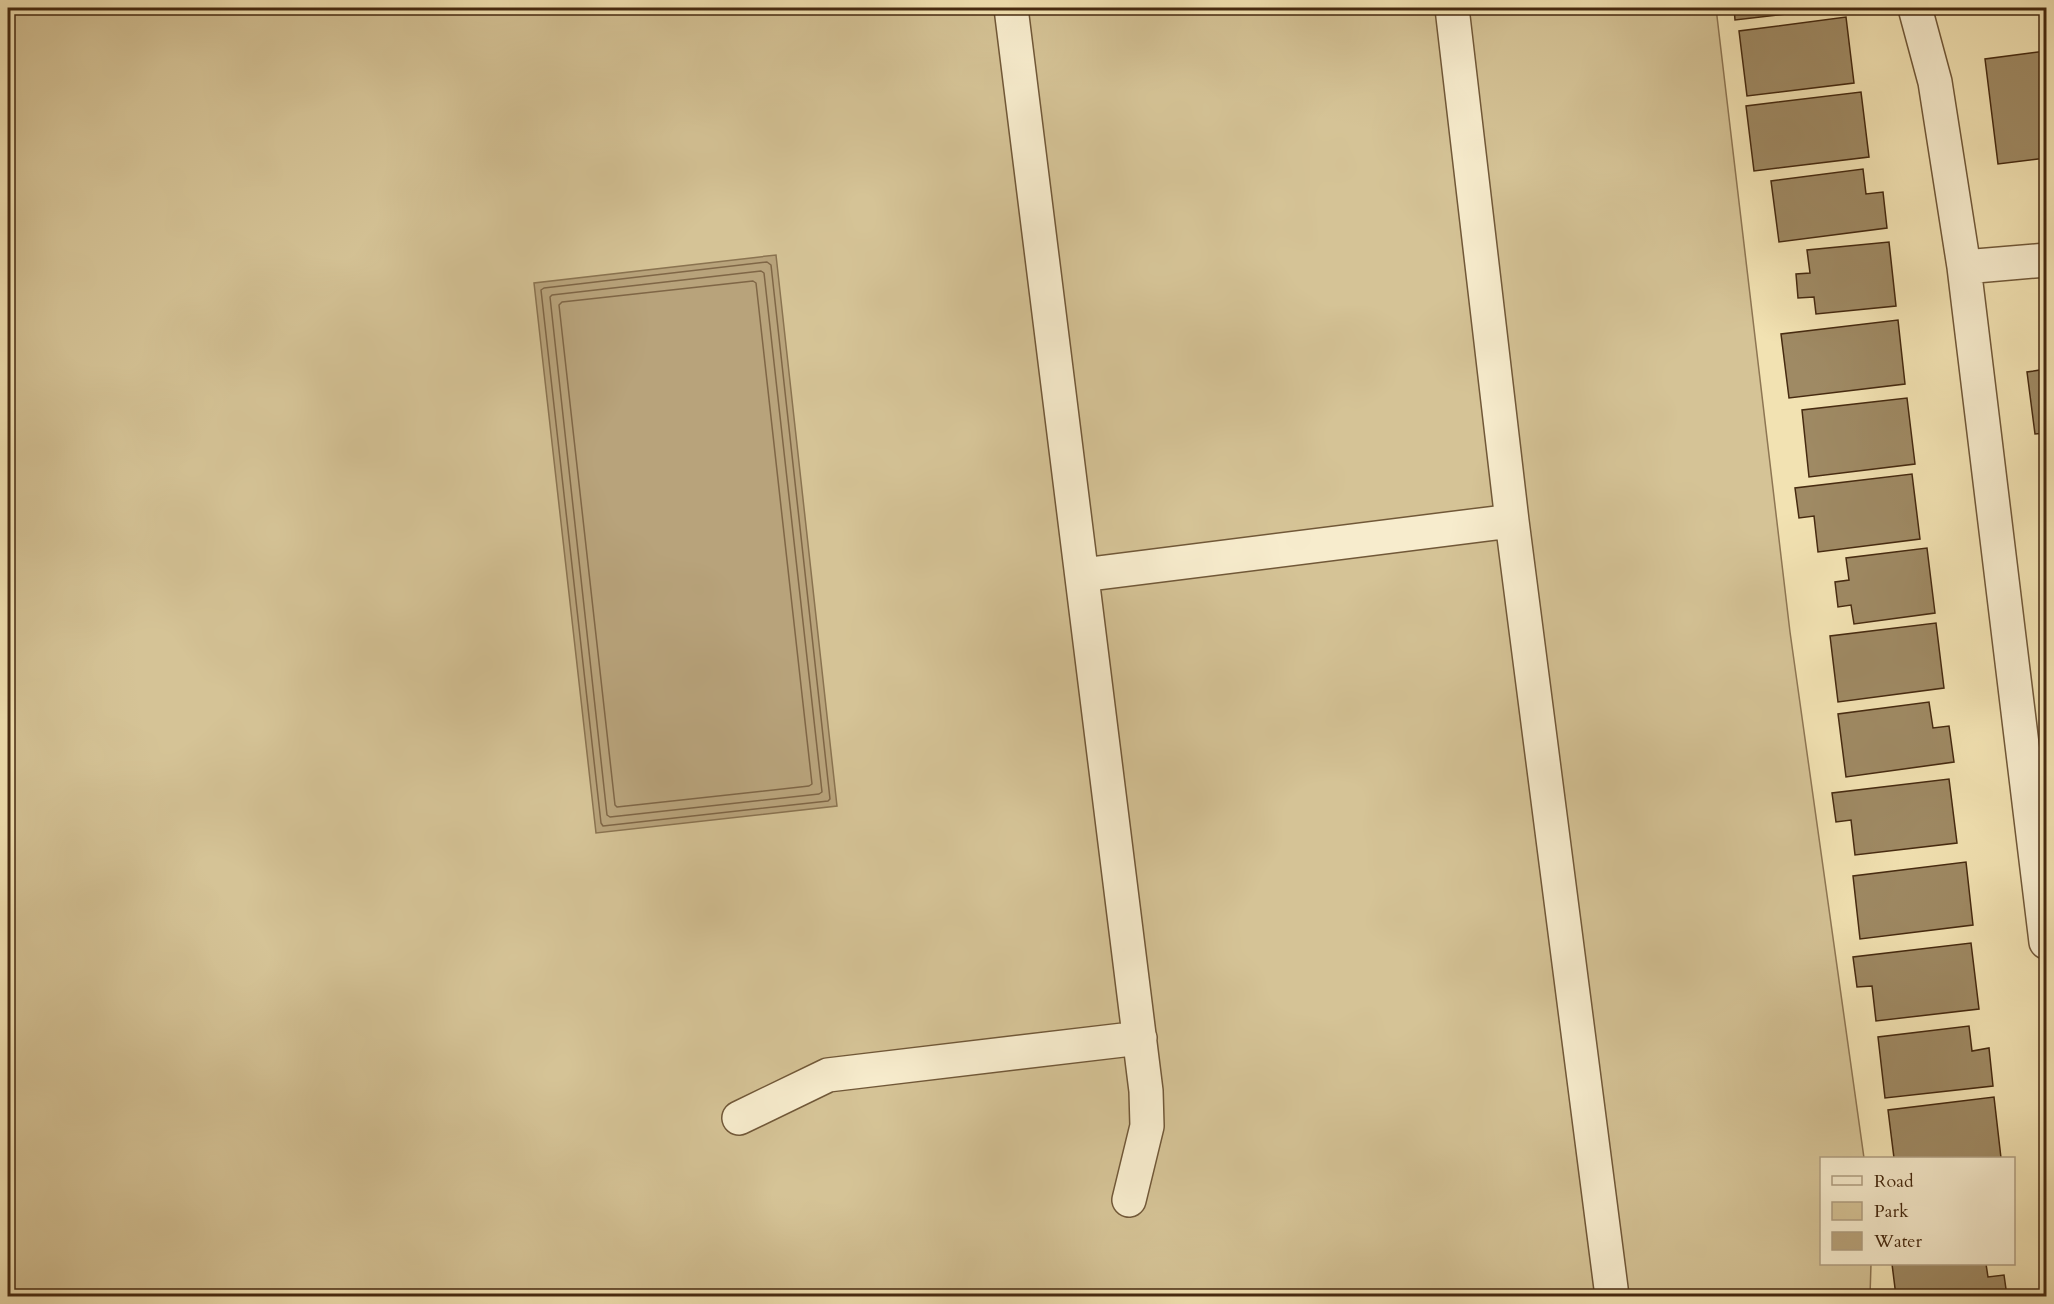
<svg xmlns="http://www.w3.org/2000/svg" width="2054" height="1304" font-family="Cardo,serif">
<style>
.green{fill:#d5c396;stroke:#8e7653;stroke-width:1.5}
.water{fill:#b8a37b;stroke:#8a7350;stroke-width:1.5}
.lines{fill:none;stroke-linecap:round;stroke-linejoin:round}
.shore{stroke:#7f6646;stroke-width:1.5}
.building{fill:#9f8a64;stroke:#462a10;stroke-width:1.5}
.minor-casing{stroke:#715838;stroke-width:36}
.minor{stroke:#f7eccd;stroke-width:33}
</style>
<rect width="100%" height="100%" fill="#f2e2b2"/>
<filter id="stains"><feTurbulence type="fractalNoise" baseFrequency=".00333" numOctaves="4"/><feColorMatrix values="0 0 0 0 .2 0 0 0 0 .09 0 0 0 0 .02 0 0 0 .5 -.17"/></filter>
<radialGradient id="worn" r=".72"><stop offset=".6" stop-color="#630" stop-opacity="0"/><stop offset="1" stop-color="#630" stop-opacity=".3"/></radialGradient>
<path class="green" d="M8 8H1716L1790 632 1864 1158H1822V1264H1871L1870 1296H8Z"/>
<path class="water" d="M776 255 837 806 596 833 534 283Z"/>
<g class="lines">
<path class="shore" d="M767 262 771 265 830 799 828 801 603 826 601 823 541 290 544 288Z
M761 271 764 273 822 792 819 794 610 817 607 815 550 297 552 295Z
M753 281 756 283 812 784 809 786 617 807 615 805 559 305 562 302Z"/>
</g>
<path class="building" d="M1734 8H1838L1735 20Z
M1981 8H2016L1982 12Z
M1846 17 1854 83 1747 96 1739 31Z
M2046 51V158L1998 164 1985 59Z
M1861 92 1869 157 1754 171 1746 106Z
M1863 169 1866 194 1883 192 1887 228 1779 242 1771 181Z
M1889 242 1896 306 1816 314 1814 297 1798 298 1796 274 1810 273 1807 250Z
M1898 320 1905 384 1789 398 1781 334Z
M2046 369V433L2035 434 2027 372Z
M1907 398 1915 464 1809 477 1802 410Z
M1912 474 1920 539 1818 552 1814 516 1799 518 1795 488Z
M1927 548 1935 613 1854 624 1851 605 1838 607 1835 582 1849 580 1846 558Z
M1936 623 1944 688 1838 702 1830 636Z
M1929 702 1933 728 1949 726 1954 762 1846 777 1838 714Z
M1949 779 1957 843 1855 855 1851 820 1836 822 1832 793Z
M1966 862 1973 925 1860 939 1853 876Z
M1971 943 1979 1009 1876 1021 1872 986 1857 987 1853 957Z
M1969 1026 1972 1051 1989 1048 1993 1086 1885 1098 1878 1037Z
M1994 1097 2001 1158H1894L1888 1110Z
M1892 1264H1986L1988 1277 2004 1275 2007 1296H1896Z"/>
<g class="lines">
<g class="minor-casing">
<path id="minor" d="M1011 8 1146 1091 1147 1126 1129 1200
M1452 8 1512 521 1612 1296
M1915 8 1935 82 1964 267 2046 942
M1964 267 2046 260
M1082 575 1512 521
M739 1118 828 1075 1140 1038"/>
</g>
<use href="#minor" class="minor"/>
</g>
<rect width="2054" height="1304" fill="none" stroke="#f2e2b2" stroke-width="30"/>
<rect x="9" y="9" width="2036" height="1286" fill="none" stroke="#462a10" stroke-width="3"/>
<rect x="15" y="15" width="2024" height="1274" fill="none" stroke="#462a10" stroke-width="1.5"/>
<rect x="1820" y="1157" width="195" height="108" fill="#f7eccd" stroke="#b09e81" stroke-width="1.5"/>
<rect x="1832" y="1176" width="30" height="9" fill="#f7eccd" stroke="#b09e81" stroke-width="1.5"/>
<text x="1874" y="1187" font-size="18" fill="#462a10">Road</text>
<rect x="1832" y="1202" width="30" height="18" fill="#d5c396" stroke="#b09e81" stroke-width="1.5"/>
<text x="1874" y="1217" font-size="18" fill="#462a10">Park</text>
<rect x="1832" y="1232" width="30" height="18" fill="#b8a37b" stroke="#b09e81" stroke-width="1.5"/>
<text x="1874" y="1247" font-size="18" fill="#462a10">Water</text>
<rect width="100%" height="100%" filter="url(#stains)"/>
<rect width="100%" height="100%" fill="url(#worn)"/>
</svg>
